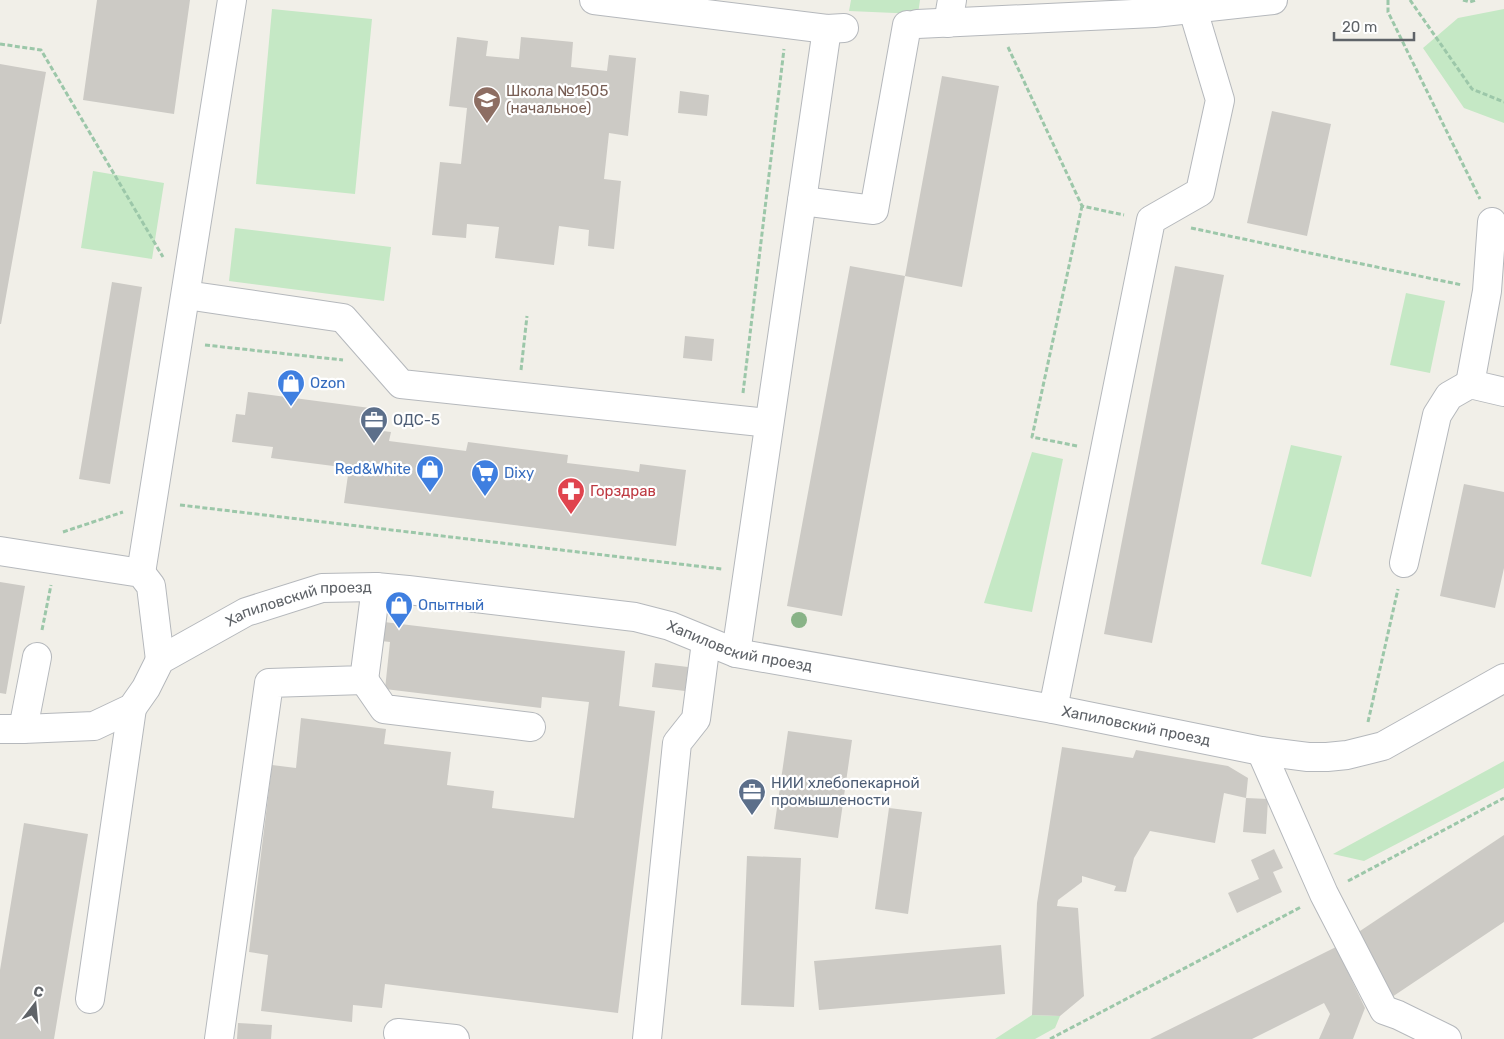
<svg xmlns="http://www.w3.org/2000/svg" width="1504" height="1039" font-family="Rubik,sans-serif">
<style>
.green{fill:#c5e8c5}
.building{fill:#cccac5}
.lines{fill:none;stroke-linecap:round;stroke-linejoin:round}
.minor-casing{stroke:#b5b8bc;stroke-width:30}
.path{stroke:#9cc7a9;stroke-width:3;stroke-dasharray:5 2.5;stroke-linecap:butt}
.minor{stroke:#fff;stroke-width:28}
.tree{fill:#89b387}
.labels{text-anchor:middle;stroke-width:4.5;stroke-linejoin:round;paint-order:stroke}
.education-label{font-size:15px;fill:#785e54;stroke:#fff;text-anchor:start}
.shop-label{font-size:15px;fill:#366cbe;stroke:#fff;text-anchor:start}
.service-label{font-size:15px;fill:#4e5e75;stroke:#fff;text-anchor:start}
.health-label{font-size:15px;fill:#be3a42;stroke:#fff;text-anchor:start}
.street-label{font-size:15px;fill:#5f6368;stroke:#fff}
</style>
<rect width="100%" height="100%" fill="#f1efe8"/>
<path class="green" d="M851 0H920L918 14 849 11Z
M272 9 372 19 355 194 256 184Z
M1504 9V123L1464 108 1423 48 1458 18Z
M93 171 164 183 152 259 81 248Z
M235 228 391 247 384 301 229 281Z
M1406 293 1445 301 1430 373 1390 365Z
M1291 445 1342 456 1311 577 1261 564Z
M1032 452 1063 459 1032 612 984 603Z
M1504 761V788L1364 861 1333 854Z
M1032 1015 1060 1016 1055 1028 1035 1039H995Z"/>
<path class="building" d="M97 0H190L174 114 83 100Z
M457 37 488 41 486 56 519 59 521 37 573 42 571 67 607 71 609 55 636 58 628 136 609 133 604 179 621 181 614 249 588 246 589 230 559 226 554 265 495 258 499 227 467 224 466 238 432 235 440 162 461 164 467 108 449 106Z
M0 64 46 72 1 324H0Z
M942 76 999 86 962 287 905 276Z
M680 91 709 95 707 116 678 113Z
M1272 111 1331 124 1307 236 1247 223Z
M850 266 905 276 842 616 787 606Z
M1175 266 1224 275 1152 643 1104 634Z
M112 282 142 287 110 484 79 479Z
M685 336 714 339 712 361 683 358Z
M248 392 370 408 367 429 391 432 389 441 466 451 468 442 568 455 567 463 626 470 639 472 640 464 686 470 676 546 344 503 349 468 271 458 273 447 232 442 236 414 245 415Z
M1464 484 1504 492V568L1495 608 1440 596Z
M0 582 25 586 6 694 0 693Z
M384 622 625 651 619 706 655 711 618 1013 385 984 382 1008 353 1005 352 1022 261 1011 268 955 249 952 272 765 296 768 301 718 386 729 384 744 451 752 447 785 494 791 492 808 574 818 589 702 542 697 541 708 385 689 390 642 381 641Z
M655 663 688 667 685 691 652 687Z
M788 731 852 740 838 838 774 829Z
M1062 747 1133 758 1136 750 1228 766 1248 778 1246 798 1224 793 1215 843 1150 831 1134 858 1126 892 1114 891 1116 886 1082 876V882L1058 900 1057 906 1078 908 1084 996 1060 1016 1032 1015 1037 903Z
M1246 798 1268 799 1266 834 1243 832Z
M889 808 922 812 908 914 875 909Z
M24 823 88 834 54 1039H0V970Z
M1504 835V922L1392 997 1354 935Z
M1274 849 1283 868 1273 872 1282 892 1237 913 1228 893 1259 879 1251 860Z
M747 856 801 858 794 1007 741 1005Z
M1001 945 1005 994 819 1010 814 961Z
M1336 947 1365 1008 1353 1039H1319L1330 1014 1324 1003 1252 1039H1150Z
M238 1023 272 1025 271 1039H237Z"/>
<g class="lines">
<g class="minor-casing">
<g id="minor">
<path d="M594 0 827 29 844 28"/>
<path d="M948 23 952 0"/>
<path d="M917 24 1154 13 1273 0"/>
<path d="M802 201 874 210 907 25"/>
<path d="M186 295 343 318 401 384 769 423"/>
<path d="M1470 384 1487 291 1492 222"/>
<path d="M0 551 141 573 151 586 160 660"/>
<path d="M1404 563 1437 415 1449 396 1470 384 1504 392"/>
<path d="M141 573 232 0"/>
<path d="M736 653 827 29"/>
<path d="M364 680 384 709 531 727"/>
<path d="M1053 709 1151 220 1200 192 1220 100 1193 10"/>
<path id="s1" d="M0 729H23L94 726 132 708 146 688 160 660 246 612 322 588 376 587 408 590 635 617 670 626 736 653 1053 709 1261 751 1308 757H1327L1347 755 1383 746 1504 678"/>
<path d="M23 729 37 657"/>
<path d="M1261 751 1324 894 1384 1010 1398 1015 1447 1039"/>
<path d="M90 999 132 708"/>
<path d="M398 1033 455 1039"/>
<path d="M219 1039 269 683 364 680 376 587"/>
<path d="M647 1039 677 743 696 719 706 642"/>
</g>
</g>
<path class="path" d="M1388 0V12L1480 199
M1410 0 1472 89 1504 102
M1463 0 1470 2 1476 0
M0 44 41 50 163 257
M1008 47 1082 206 1124 215
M1191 228 1462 285
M205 345 343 360
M521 370 527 316
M743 393 784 49
M1077 446 1032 437 1082 206
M180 505 722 569
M63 532 123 512
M42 630 51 585
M1368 722 1398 589
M1348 881 1504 798
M1050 1039 1301 907"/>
<use href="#minor" class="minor"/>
</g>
<circle class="tree" cx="799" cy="620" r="8"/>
<defs>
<g id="school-pin" transform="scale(1.4375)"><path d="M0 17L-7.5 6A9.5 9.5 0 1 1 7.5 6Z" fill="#8d6e63" stroke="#fff"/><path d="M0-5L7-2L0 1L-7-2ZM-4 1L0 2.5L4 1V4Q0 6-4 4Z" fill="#fff"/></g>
<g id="shop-pin" transform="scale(1.4375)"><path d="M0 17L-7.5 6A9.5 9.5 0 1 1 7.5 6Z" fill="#3f7fe0" stroke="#fff"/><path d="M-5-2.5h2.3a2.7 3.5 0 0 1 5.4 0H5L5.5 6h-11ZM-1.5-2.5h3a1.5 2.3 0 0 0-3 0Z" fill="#fff"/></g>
<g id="office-pin" transform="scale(1.4375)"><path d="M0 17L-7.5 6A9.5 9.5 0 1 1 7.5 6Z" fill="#5c6f8a" stroke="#fff"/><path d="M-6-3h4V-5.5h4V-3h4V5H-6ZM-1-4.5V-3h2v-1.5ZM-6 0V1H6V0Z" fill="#fff"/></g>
<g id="supermarket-pin" transform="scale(1.4375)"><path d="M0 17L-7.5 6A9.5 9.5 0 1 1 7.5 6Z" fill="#3f7fe0" stroke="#fff"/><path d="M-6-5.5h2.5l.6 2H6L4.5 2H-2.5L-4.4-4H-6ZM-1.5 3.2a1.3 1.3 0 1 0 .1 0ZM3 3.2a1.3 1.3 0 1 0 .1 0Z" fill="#fff"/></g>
<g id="pharmacy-pin" transform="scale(1.4375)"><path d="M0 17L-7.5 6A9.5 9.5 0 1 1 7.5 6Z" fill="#e0444e" stroke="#fff"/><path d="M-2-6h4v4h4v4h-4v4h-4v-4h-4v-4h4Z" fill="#fff"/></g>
</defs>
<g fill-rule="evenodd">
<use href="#school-pin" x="487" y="100"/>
<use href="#shop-pin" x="291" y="383"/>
<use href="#office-pin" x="374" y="420"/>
<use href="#shop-pin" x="430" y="469"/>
<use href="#supermarket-pin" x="485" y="473"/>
<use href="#pharmacy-pin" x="571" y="491"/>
<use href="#shop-pin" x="399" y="605"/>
<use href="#office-pin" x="752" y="792"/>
</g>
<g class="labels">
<g class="education-label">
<text x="506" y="96">Школа №1505<tspan x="506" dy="17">(начальное)</tspan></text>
</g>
<g class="shop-label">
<text x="310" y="388">Ozon</text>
<text x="411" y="474" text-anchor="end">Red&amp;White</text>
<text x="504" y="478">Dixy</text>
<text x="418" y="610">Опытный</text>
</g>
<g class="service-label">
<text x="393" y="425">ОДС-5</text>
<text x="771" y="788">НИИ хлебопекарной<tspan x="771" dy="17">промышлености</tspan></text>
</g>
<g class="health-label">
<text x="590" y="496">Горздрав</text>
</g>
<g class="street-label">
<text dy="5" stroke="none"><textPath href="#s1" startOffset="344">Хапиловский проезд</textPath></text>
<text dy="5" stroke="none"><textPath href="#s1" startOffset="794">Хапиловский проезд</textPath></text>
<text dy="5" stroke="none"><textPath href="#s1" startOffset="1199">Хапиловский проезд</textPath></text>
</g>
</g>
<g transform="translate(35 1004) rotate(16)" stroke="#ffffff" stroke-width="4" paint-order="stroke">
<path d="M0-4L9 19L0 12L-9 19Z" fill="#5f6368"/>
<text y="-8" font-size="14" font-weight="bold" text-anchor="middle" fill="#5f6368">С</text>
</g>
<path d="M1334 32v8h80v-8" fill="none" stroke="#5f6368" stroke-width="2.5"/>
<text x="1342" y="32" font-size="15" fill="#5f6368" stroke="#ffffff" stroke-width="4" paint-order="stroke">20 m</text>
</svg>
